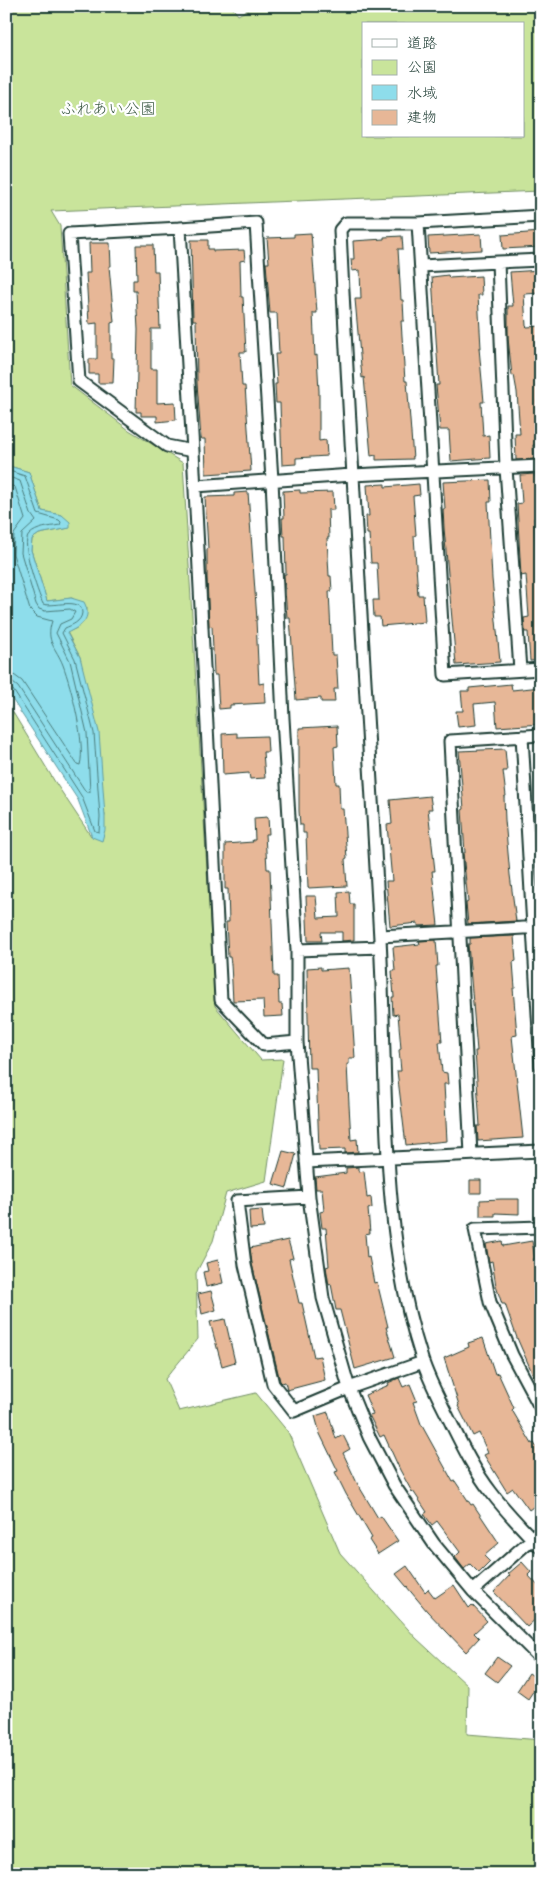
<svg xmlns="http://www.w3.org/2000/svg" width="547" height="1880" font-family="Mynerve,'Klee One',sans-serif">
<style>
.green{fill:#c9e49b;stroke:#749068;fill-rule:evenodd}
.water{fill:#8eddeb;stroke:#629da2}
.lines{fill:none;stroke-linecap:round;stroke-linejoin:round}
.shore{stroke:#4b7d7d;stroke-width:1}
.building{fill:#e7b797;stroke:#1f3d34}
.street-casing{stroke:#1f3d34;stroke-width:15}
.street{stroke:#fff;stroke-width:11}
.labels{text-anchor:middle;stroke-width:4.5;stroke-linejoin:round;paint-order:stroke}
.park-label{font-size:16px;fill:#415e49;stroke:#fff}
</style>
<rect width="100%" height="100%" fill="#fff"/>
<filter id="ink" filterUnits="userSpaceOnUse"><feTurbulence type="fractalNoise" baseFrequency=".02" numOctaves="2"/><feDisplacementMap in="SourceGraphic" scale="10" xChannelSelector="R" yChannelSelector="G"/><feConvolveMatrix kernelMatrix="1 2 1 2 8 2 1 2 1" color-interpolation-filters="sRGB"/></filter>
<g filter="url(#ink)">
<path class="green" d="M6 6H231L238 15 255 6H541V191L51 211 60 226 70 385 129 430 183 463 215 1006 261 1060 283 1059 266 1181 226 1193 213 1241 196 1273 198 1339 165 1379 179 1411 256 1393 288 1432 340 1553 416 1638 468 1686 467 1734 541 1740V1874H6V701L55 782 91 836 105 816 80 657 67 632C80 628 86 623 87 608L72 598 47 601 31 550 32 539 39 534 69 528 62 515 42 511 29 472 6 465ZM363 24H523V136H363Z"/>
<path class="water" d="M6 465 29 472 42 511 62 515 70 522V528L39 534 32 539 31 550 47 601 71 598 84 602C93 619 81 626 67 633L80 657 99 732 105 816V830L102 841 92 837 78 800 6 690Z"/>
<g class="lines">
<path class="shore" d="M6 470 25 476 38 514 59 520 61 522 60 525C49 527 37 527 29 535 20 543 38 593 43 604 52 608 82 596 82 613 81 622 72 625 65 628L62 633 75 659 94 733 100 817 99 832 95 831 82 797 13 690 6 688
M6 476 20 481 31 514 36 521 22 534 21 553 36 604 39 609 45 611 70 609 75 612 71 619 60 624 56 633 70 661 87 733 90 792H86L18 687 13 683 6 682
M6 484 15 487 25 519 14 534 13 554 30 610 37 617 52 621C45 642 56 647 63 665 71 686 86 744 80 765L77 764 22 681 14 675 6 674"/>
</g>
<path class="building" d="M541 232V247L503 249 502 235Z
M311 233 317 313H313L315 356 317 355 319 391V441L326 440 327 456 296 458V464L282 465 280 403H276L275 384H277L275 354H279L277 313H270L266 263H269L267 238 294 237V234Z
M481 234 482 250 429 253 428 237Z
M402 236 403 249H398L401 300H403L404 321H401L405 381H407L413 459 376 460V455L371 456 364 377 362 378 355 299H361L360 270 352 271 351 259H354L353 241 384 239V237Z
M191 240H208V249H213V251L244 250 245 260 240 261 241 297H243L246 352H240L242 386H245L251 471 206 474 205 439H201L197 383 196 320H193Z
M89 243H110L111 266H109L114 322 111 323V358H114L113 383H98V374H89V359H97V323L89 324 86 273H90Z
M136 245H153L154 271H158L160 329H151V369H157V403L175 402 176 420 157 422V416H141V412H136L138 330 136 291H133V280H137Z
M541 270V293L524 294 526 326 527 327 541 326V394H539V400H537L539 428 535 429 537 445H533L534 459 516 460 515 434H520L517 392 514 375 512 376 508 338V306H513L510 272Z
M448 275 449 278 481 276 482 295H478L481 348H479L484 402H481L483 436 489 435 490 458 451 461 449 430H440L436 385H439L432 277Z
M535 474V477H537L538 497H536L537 518H534L538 587 541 586V660L530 661 528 632H525L524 618 529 617 526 575 521 576 517 504 522 503 520 475Z
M490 480 491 502H488L492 579 500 662 456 665 444 528 443 509H445L443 482Z
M385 484V487L419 484 420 495 413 496 416 535 414 536 418 595H423L425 622 381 626 380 617H374L373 600H379L377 563H371L369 534H367L366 516H369L367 485Z
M300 490V493L333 492 334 510H328L329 538H327L329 576H331L332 591H329L332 655H336L338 689H334L335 702H321V698L296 700 290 618H287L285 589 284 574H286L285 536H283L282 518H284L283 491Z
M248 492 257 620H256L259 684 264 683 265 703 230 705V708L219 709 217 675H214L212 626 209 627 207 577V549H208L205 497 234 496V493Z
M511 684 512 690 541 687V724L497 727 495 702 474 704 476 725 458 727 456 711H463L461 691H469V688Z
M337 726 338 746 334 747 336 784H339L340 809H343L347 858 345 859 347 886 308 888 306 833H303V825H300L299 811V728Z
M237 733V737L267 736 268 752H263L265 778 250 779 249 773 223 775 222 734Z
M505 749 507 771H503L506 796 504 797 505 820 510 875 516 921 468 924 466 903 468 902 463 853H465L462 810 464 809 459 751Z
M430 796 432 809H428L435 871H432L438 925 418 926V923L390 926 386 881H392L387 825 392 824 390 800Z
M268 817 269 834H265L267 869H270L274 976H278L279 1004H282L283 1016 264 1017 263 1000 233 1001 231 964 230 957H228L226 922H229L228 889H225V844L253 842 252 840H255L254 818Z
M349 891 350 904H354V940L342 941V932H321L322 941H308L306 896H316L318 918 339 917 338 892Z
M514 936 516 961 513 962 515 988H513L517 1035 512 1036 523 1138 478 1141 477 1126H480L475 1051H477L468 944H470V938Z
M436 940 438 966H436L442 1042H439L442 1072 447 1073 448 1084H444L447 1141 406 1145 397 1071H401L399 1050 401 1049 398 1014 393 1015 392 997H394L392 971H395L393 947 420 944 419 941Z
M321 967V970L349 968 355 1058H349V1064H347L349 1105 351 1140 357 1139 358 1152 345 1153V1149L319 1150 316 1068H309L307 968Z
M283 1151 296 1154 287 1188 273 1184Z
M359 1167V1172L364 1171 367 1198 371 1197 372 1208 368 1209 370 1233 365 1234 367 1258 369 1257 374 1283 377 1282 388 1327H386L395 1357 355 1369 340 1310H336L331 1284 329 1285 326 1267 329 1266 326 1228H322L320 1212 324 1211 322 1189H316L315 1177 346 1173V1168Z
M470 1180H481V1193H470Z
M501 1199H519V1214L495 1213V1216H480V1200Z
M262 1210 264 1228 250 1229 249 1211Z
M288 1240 293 1258 289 1259 299 1303H302L314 1357 320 1356 325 1380 287 1390 285 1382 282 1383 280 1381 252 1264 250 1248Z
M502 1241 503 1246 532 1241 535 1259H533L541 1290V1393L517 1338 505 1304H502L496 1286 492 1261 489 1262 486 1244Z
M218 1260 223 1283 206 1287 203 1272 208 1271 206 1263Z
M211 1291 216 1310 202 1314 198 1294Z
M225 1319 235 1362 222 1366 210 1322Z
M483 1338 495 1374 498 1373 514 1408 512 1410 532 1444 534 1443 541 1455V1501L529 1510 513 1488 507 1492 484 1455 488 1453 479 1433 473 1436 458 1406 459 1405 444 1358 469 1347 468 1343Z
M399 1378 403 1387 410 1384 417 1401 413 1402 421 1424 453 1482 455 1481 471 1505 473 1504 499 1543 484 1556 490 1562 479 1573 470 1564 464 1569 455 1557 460 1552 437 1521 432 1525 424 1514 427 1512 413 1491 412 1492 400 1470 384 1435 380 1437 369 1415 373 1414 365 1395 389 1385 388 1383Z
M328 1412 336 1439 343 1435 350 1449 343 1453 357 1483 378 1518 381 1516 398 1541 378 1554 369 1540 372 1538 346 1494 335 1472 338 1471 320 1434 315 1416Z
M522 1562 531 1572 528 1575 541 1589V1614L527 1627 494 1592 510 1575 508 1574Z
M407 1566 425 1592 428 1589 435 1598 454 1585 469 1608 472 1605 487 1621 474 1633 479 1638 466 1652 427 1611 396 1574Z
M497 1657 510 1666 497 1682 485 1673Z
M529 1673 540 1681 528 1699 517 1691Z"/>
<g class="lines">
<g class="street-casing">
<path id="street" d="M541 216 418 223H346L340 230C351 467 367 703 380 939 388 1080 378 1223 422 1359 428 1378 438 1397 447 1415 460 1441 473 1469 491 1492 506 1512 524 1530 541 1548
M418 223 445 675 541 669
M180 228 256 223 272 480 283 718 297 950V1042
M421 266 498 262
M193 451 180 228 69 234 79 381 167 446 193 451 221 1000 264 1045 297 1042 309 1197
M196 486 352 475 541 466
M520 670 506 468 498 262 541 260
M522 736 541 1066
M380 936 541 927
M297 950 380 947
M471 1154 450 741 541 735
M306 1162 541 1151
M541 1227 475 1229 490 1302 512 1355 541 1409
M423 1362 349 1388 294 1411 273 1384 245 1265 237 1201 309 1197 323 1298 349 1388 369 1437 394 1485 434 1544 473 1591 541 1659
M473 1591 541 1531"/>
</g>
<use href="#street" class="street"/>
</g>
</g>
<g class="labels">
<g class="park-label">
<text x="108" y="114">ふれあい公園</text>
</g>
</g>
<rect width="547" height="1880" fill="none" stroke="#fff" stroke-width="25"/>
<rect x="12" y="12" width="522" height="1855" fill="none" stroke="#1f3d34" stroke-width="2" filter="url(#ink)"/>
<rect x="362" y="22" width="162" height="115" fill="#ffffff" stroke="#a5b1ae"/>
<rect x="372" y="39" width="25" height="8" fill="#ffffff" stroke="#a5b1ae"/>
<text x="407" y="48" font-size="15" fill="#1f3d34">道路</text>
<rect x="372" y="60" width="25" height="15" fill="#c9e49b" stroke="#a5b1ae"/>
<text x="407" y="72" font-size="15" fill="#1f3d34">公園</text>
<rect x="372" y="85" width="25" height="15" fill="#8eddeb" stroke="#a5b1ae"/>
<text x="407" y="98" font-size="15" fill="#1f3d34">水域</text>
<rect x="372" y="110" width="25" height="15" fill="#e7b797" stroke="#a5b1ae"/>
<text x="407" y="122" font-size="15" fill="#1f3d34">建物</text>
</svg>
